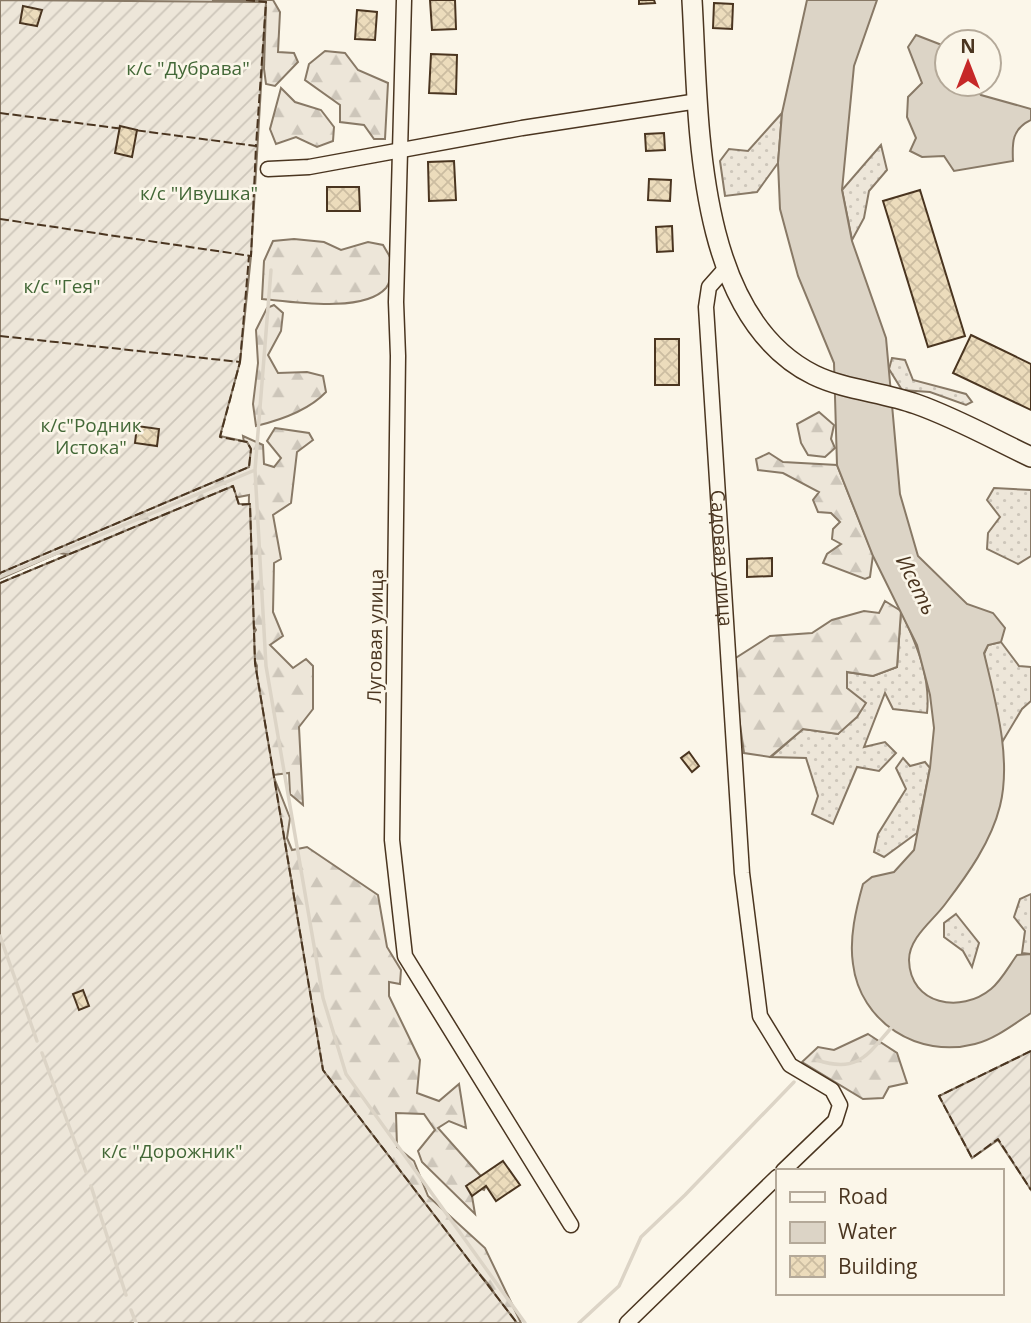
<svg xmlns="http://www.w3.org/2000/svg" width="1031" height="1323" font-family="'Open Sans',sans-serif">
<style>
.grass{fill:url(#grass-dots);stroke:#887966;stroke-width:2}
.forest{fill:url(#forest-firs);stroke:#887966;stroke-width:2}
.garden{fill:url(#garden-furrows);stroke:#887966;stroke-width:2}
.water{fill:#dcd4c6;stroke:#887966;stroke-width:2}
.lines{fill:none;stroke-linecap:round;stroke-linejoin:round}
.stream{stroke:#dcd4c6;stroke-width:3.5}
.building{fill:url(#building-cross-hatch);stroke:#4a3520;stroke-width:2}
.minor-casing{stroke:#4a3520;stroke-width:17}
.major-casing{stroke:#4a3520;stroke-width:22}
.minor{stroke:#fbf6e9;stroke-width:14}
.major{stroke:#fbf6e9;stroke-width:19}
.fence{stroke:#4a3520;stroke-width:2;stroke-dasharray:9 3.5;stroke-linecap:butt}
.labels{text-anchor:middle;stroke-width:5;stroke-linejoin:round;paint-order:stroke}
.park-label{font-size:19px;fill:#436837;stroke:#fbf6e9}
.street-label{font-size:19px;fill:#4a3520;stroke:#fbf6e9}
.water-label{font-size:21px;font-style:italic;fill:#4a3520;stroke:#fbf6e9}
</style>
<defs>
<pattern id="grass-dots" width="8" height="8" patternUnits="userSpaceOnUse" patternTransform="scale(1.75)"><rect width="8" height="8" fill="#ede6d9"/><path d="M2 2h.1M6 6h.1" fill="none" stroke="#cdc6ba" stroke-width="1.8" stroke-linecap="round"/></pattern>
<pattern id="forest-firs" width="22" height="20" patternUnits="userSpaceOnUse" patternTransform="scale(1.75)"><rect width="22" height="20" fill="#ede6d9"/><path d="M5 1l3.5 6h-7zM16 11l3.5 6h-7z" fill="#cdc6ba"/></pattern>
<pattern id="garden-furrows" width="10" height="10" patternUnits="userSpaceOnUse" patternTransform="scale(1.75)"><rect width="10" height="10" fill="#ede6d9"/><path d="M-1 1l2-2M0 10L10 0M9 11l2-2" fill="none" stroke="#cdc6ba"/></pattern>
<pattern id="building-cross-hatch" width="8" height="8" patternUnits="userSpaceOnUse" patternTransform="scale(1.75)"><rect width="8" height="8" fill="#ecdcbc"/><path d="M0 0l8 8M0 8l8-8" fill="none" stroke="#ccbda1"/></pattern>
</defs>
<rect width="100%" height="100%" fill="#fbf6e9"/>
<path class="grass" d="M782 113 778 163 757 192 725 196 720 161 729 149 748 151Z
M881 145 887 170 869 191 864 218 852 240 842 190Z
M892 358 905 360 913 380 966 394 972 402 966 405 930 392 902 390 889 369Z
M994 488 1031 490V556L1018 564 987 549 988 533 1000 517 987 500Z
M901 611C916 643 931 677 927 713L893 709 885 693 864 747 885 742 896 753 879 771 857 767 833 824 812 814 818 796 806 758 771 757 803 729 838 734 847 688 846 672 873 676 897 667Z
M1001 642 1019 666 1031 667V701L1022 709 1001 744 984 654 988 645Z
M903 758 910 766 925 762 930 768 917 833 884 857 874 852 878 834 906 789 896 768Z
M1031 894V954L1022 953 1025 931 1014 917 1020 899Z
M956 914 979 943 972 967 963 951 944 937V923Z"/>
<path class="forest" d="M212 0H273L280 12 278 52 294 53 298 62 275 86 266 84 264 69 266 6Z
M325 51 345 53 358 70 388 83 385 139H374L364 125 340 122V105L305 80 309 64Z
M281 88 295 102 321 110 334 127 333 141 317 147 296 137 276 144 270 129Z
M294 239 324 242 341 250 368 242 383 245 393 262C392 270 391 282 386 288 364 313 294 302 262 299L264 261 273 241Z
M274 305 283 313 281 331 268 355 278 373 307 372 323 376 326 392C309 410 281 420 256 426L253 404 258 363 256 330 267 308Z
M819 412 834 425 831 439 835 448 825 457 808 455 801 443 797 424Z
M275 428 309 433 313 440 297 452 291 503 273 515 281 559 274 563 273 612 283 636 270 645 293 668 306 659 313 666V709L299 727 303 805 290 794 289 773 273 775 290 818 287 838 292 850 307 847 378 895 387 947 401 970 400 984 389 982V996L420 1060 417 1093 439 1101 459 1084 466 1128 449 1121 438 1128 487 1183 484 1190 470 1184 475 1214 422 1162 418 1151 435 1130 424 1114 396 1113 397 1147 414 1161 428 1196 485 1248 521 1323H512L490 1286 389 1169 391 1159 315 1063 286 906 292 881 261 784 266 727 254 708 257 666 248 642 256 630 247 612 249 495 193 506 88 557 58 553 0 579V561L247 464 243 436 263 445 264 464 274 467 281 458 267 441Z
M769 453 783 462 837 465 873 555 870 577 865 579 823 563 827 554 841 544 832 539 833 529 840 522 831 513 818 512 813 500 819 492 783 473 758 470 756 459Z
M885 601 901 611 897 667 873 676 847 672V688L866 703 857 717 838 734 803 729 770 757 744 753 731 661 770 636 812 633 832 620 864 611 879 613Z
M868 1034 897 1053 907 1083 889 1087 883 1098 863 1099 802 1062 818 1047 834 1050Z"/>
<path class="garden" d="M0 0 266 2 251 256 240 362 220 436 247 442 251 449 249 467 0 573Z
M233 486 239 504H250L255 663 323 1070 517 1323H0V583Z
M1031 1051V1190L998 1140 972 1158 939 1096Z"/>
<path class="water" d="M807 0H877L854 66 842 190 852 241 886 338 900 494 918 556 967 604 993 613 1005 628 1001 642 988 645 984 653C995 700 1012 758 1000 806 991 842 968 874 946 903 934 920 909 937 909 960 910 1005 961 1014 991 989 1001 981 1009 966 1017 955L1031 954V1013C1014 1024 995 1039 975 1044 918 1059 860 1022 853 964 849 938 856 909 863 884L872 877 894 872 914 850 930 768 934 728 930 695 917 645 873 556 837 465 834 363 798 276 780 209 778 163 782 113Z
M916 35 947 47V84H972L981 95 1031 109V120C1012 129 1012 142 1013 161L954 171 944 156 922 157 910 151 916 138 907 117 908 97 922 83 908 47Z"/>
<g class="lines">
<path class="stream" d="M271 270 255 470 266 666 323 998 346 1074 525 1323
M0 577 255 470
M0 936 37 1041
M42 1053 86 1172
M817 1060C858 1074 868 1054 892 1027
M91 1186 126 1295
M131 1310 136 1323
M579 1323 619 1286 641 1237 685 1195 794 1082"/>
</g>
<path class="building" d="M430 0H455L456 29 432 30Z
M639 0H654L655 3 639 4Z
M714 3 733 4 732 29 713 28Z
M23 6 42 10 37 26 20 23Z
M357 10 377 12 375 40 355 39Z
M431 54 457 55 456 94 429 93Z
M120 126 137 130 132 157 115 153Z
M664 133 665 150 646 151 645 134Z
M454 161 456 200 429 201 428 162Z
M649 179 671 180 670 201 648 200Z
M327 187H359L360 211H327Z
M920 190 965 336 928 347 883 201Z
M672 226 673 251 657 252 656 227Z
M971 335 1031 364V410L953 373Z
M655 339H679V385H655Z
M137 426 159 429 157 446 135 443Z
M772 558V576L747 577V559Z
M689 752 699 766 692 772 681 758Z
M83 990 89 1006 79 1010 73 994Z
M503 1161 520 1185 496 1201 486 1186 472 1196 466 1186Z"/>
<g class="lines">
<g class="minor-casing">
<g id="minor">
<path d="M404 0 396 302 398 356 392 840 405 956 571 1225"/>
<path d="M268 169 309 167 522 128 698 101"/>
<path id="s1" d="M725 269 709 287 706 307 742 873 760 1016 790 1065 832 1090 840 1105 835 1121 783 1171"/>
<path d="M627 1323 777 1177"/>
</g>
</g>
<g class="major-casing">
<path id="major" d="M692 0C699 116 693 315 814 375 845 390 883 392 916 404 956 418 993 439 1031 457"/>
</g>
<use href="#minor" class="minor"/>
<use href="#major" class="major"/>
<path class="fence" d="M246 0 266 2 256 146
M0 113 124 129
M0 219 251 256 256 146 134 130
M0 336 240 362 220 437 247 442 251 449 249 467 0 573
M240 362 249 256
M0 583 233 486 239 505 250 504 255 663 323 1070 517 1323
M1031 1051 939 1096 972 1158 998 1139 1031 1190"/>
</g>
<g class="labels">
<g class="park-label">
<text x="188" y="75">к/с "Дубрава"</text>
<text x="199" y="200">к/с "Ивушка"</text>
<text x="62" y="293">к/с "Гея"</text>
<text x="91" y="432">к/с"Родник<tspan x="91" dy="22">Истока"</tspan></text>
<text x="172" y="1158">к/с "Дорожник"</text>
</g>
<g class="street-label">
<text dy="7" stroke="none"><textPath href="#s1" startOffset="296">Садовая улица</textPath></text>
<text transform="translate(375 636) rotate(-89)" y="7">Луговая улица</text>
</g>
<g class="water-label">
<text transform="translate(916 585) rotate(63)" y="7">Исеть</text>
</g>
</g>
<rect x="776" y="1169" width="228" height="126" fill="#fbf6e9" stroke="#b4a999" stroke-width="2"/>
<rect x="790" y="1192" width="35" height="10" fill="#fbf6e9" stroke="#b4a999" stroke-width="2"/>
<text x="838" y="1204" font-size="21" fill="#4a3520">Road</text>
<rect x="790" y="1222" width="35" height="21" fill="#dcd4c6" stroke="#b4a999" stroke-width="2"/>
<text x="838" y="1239" font-size="21" fill="#4a3520">Water</text>
<rect x="790" y="1256" width="35" height="21" fill="url(#building-cross-hatch)" stroke="#b4a999" stroke-width="2"/>
<text x="838" y="1274" font-size="21" fill="#4a3520">Building</text>
<g transform="translate(968 63)"><circle r="33" fill="#fbf6e9" stroke="#b4a999" stroke-width="2"/>
<path d="M0-5L12 26L0 18L-12 26Z" fill="#c62828"/>
<text y="-10" font-size="19" font-weight="bold" text-anchor="middle" fill="#4a3520">N</text>
</g>
</svg>
